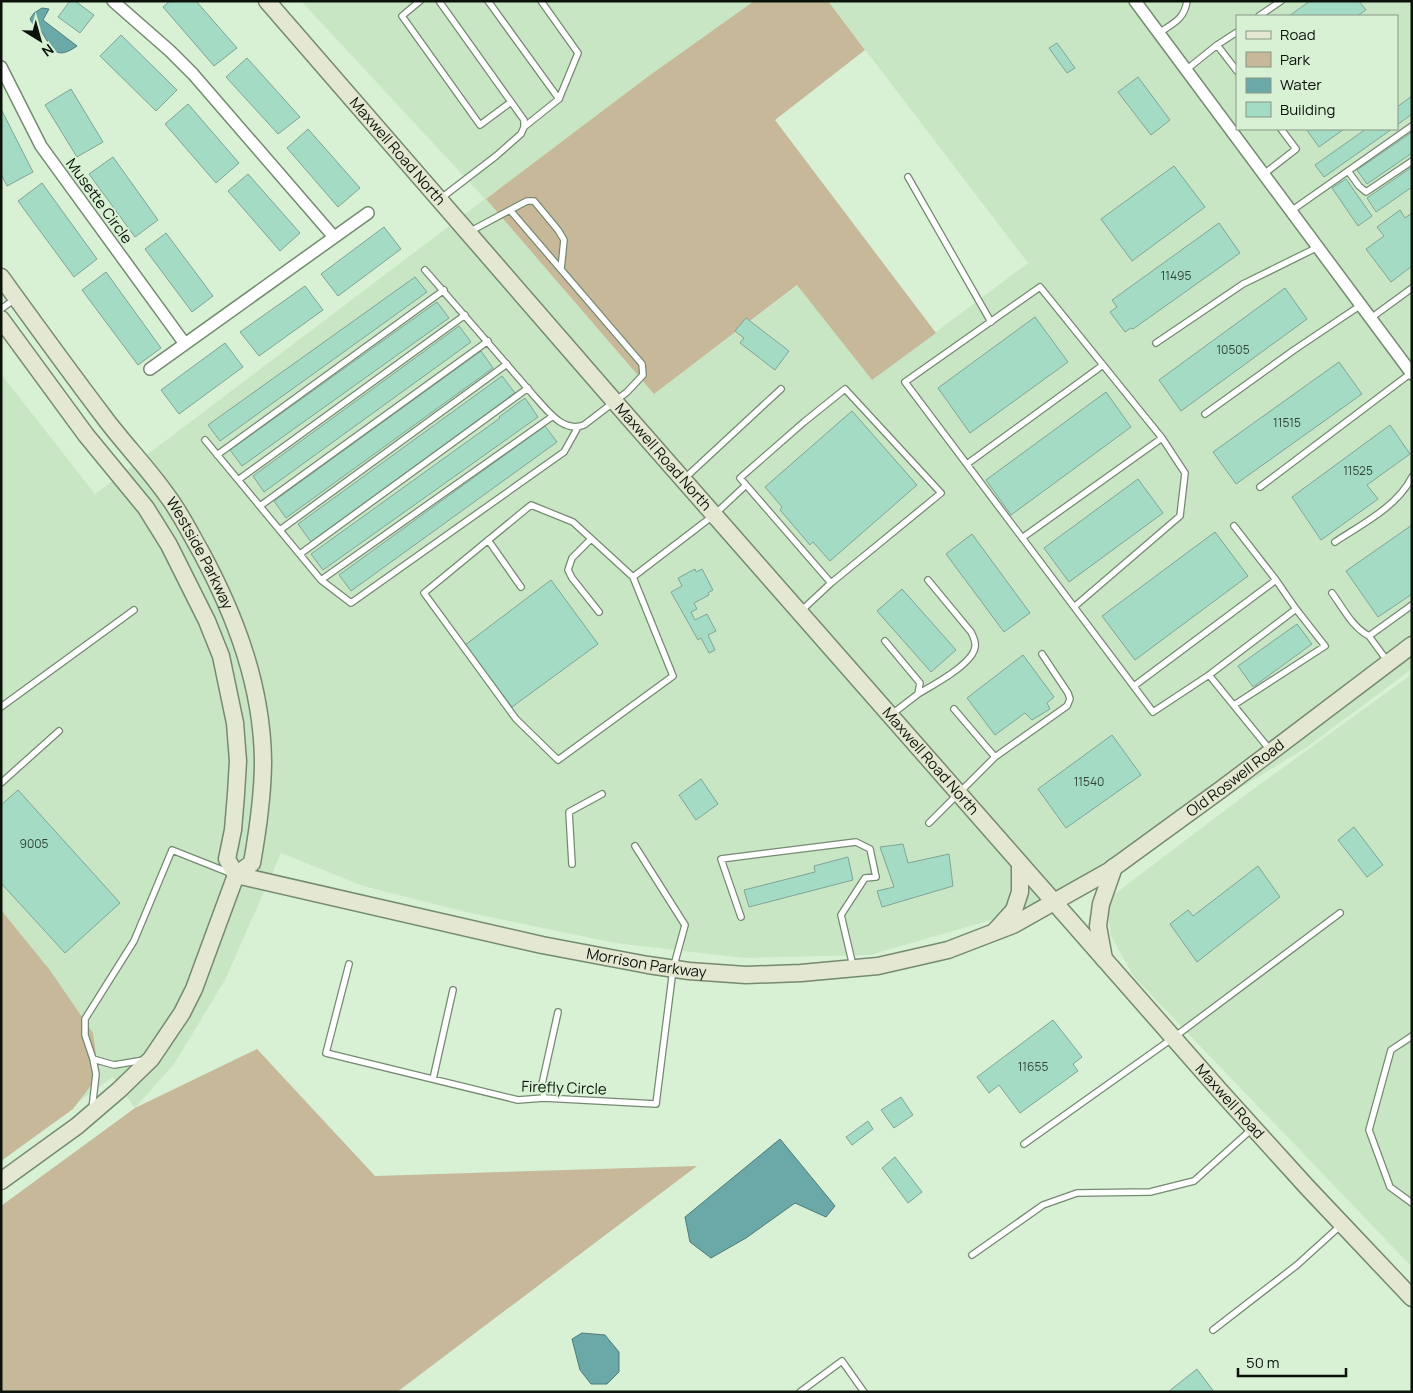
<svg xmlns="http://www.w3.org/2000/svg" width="1413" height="1393" font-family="Manrope,sans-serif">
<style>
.built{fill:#c9e6c4;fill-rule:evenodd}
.green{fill:#c6b898}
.water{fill:#6ba9a9;stroke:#4e7c79}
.building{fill:#a4dbc5;stroke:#80a496}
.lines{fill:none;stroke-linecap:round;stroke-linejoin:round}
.lane-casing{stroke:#748a71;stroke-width:8}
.street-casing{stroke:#748a71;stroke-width:14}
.secondary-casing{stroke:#748a71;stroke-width:19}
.lane{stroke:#fff;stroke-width:5.5}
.street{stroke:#fff;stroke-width:11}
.secondary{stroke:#e4e7d2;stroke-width:16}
.labels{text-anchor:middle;stroke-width:4;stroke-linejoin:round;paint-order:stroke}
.number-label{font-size:12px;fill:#304438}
.street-label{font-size:15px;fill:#0a1209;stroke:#d8f0d4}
</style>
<rect width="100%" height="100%" fill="#d8f0d4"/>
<path class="built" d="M301 1H754L646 78 486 199 654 394 798 285 872 380 1028 263 828 1H1412V669L1307 747 1054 902 870 955 744 958 615 943 466 912 363 886 281 853 225 980 174 1064 135 1108 113 1077 1 1157V374L95 494 485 199ZM1237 16H1397V129H1237Z
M1412 674V1267L1134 977 1111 936 1107 907 1112 896 1244 796Z"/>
<path class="green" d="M754 1H828L865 50 775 120 936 333 872 380 797 285 654 394 486 199 646 78Z
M1 910 49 969 93 1033 99 1075 73 1109 1 1161Z
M257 1049 375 1176 697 1166 397 1392H1V1206L135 1108Z"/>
<path class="water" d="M42 8 49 9 43 20 77 46C57 60 53 51 43 34 39 28 33 26 30 19L34 13Z
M780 1139 835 1206 826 1217 795 1203 746 1238 711 1258 690 1242 685 1217Z
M582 1333 605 1335 619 1352V1372L607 1384H591L580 1370 572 1339Z"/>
<path class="building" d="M70 1H75L94 15 80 33 58 17Z
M170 1H196L237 48 214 66 163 7Z
M1310 1H1359L1366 10 1357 16H1289Z
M121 35 177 90 156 111 100 56Z
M1057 43 1075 68 1067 73 1049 48Z
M247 58 300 117 278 134 226 77Z
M1138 77 1170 120 1151 135 1118 92Z
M71 89 103 142 77 157 45 105Z
M1412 96V114L1397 125V107Z
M188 104 239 163 216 183 165 124Z
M1 109 33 172 7 186 1 174Z
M308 129 360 188 338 207 287 148Z
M1306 129H1344L1319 147Z
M1366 129H1392L1324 177 1315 165Z
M1412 132V153L1367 184 1357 170Z
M113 157 158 220 135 237 89 174Z
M1174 166 1205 207 1132 261 1101 219Z
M1412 167V187L1376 212 1367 198Z
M248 174 300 233 280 251 228 191Z
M1346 179 1372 216 1358 226 1332 188Z
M42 183 97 259 74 277 18 201Z
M1400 210 1405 218 1412 213V266L1391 282 1366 249 1384 236 1377 227Z
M1219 223 1240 253 1133 329 1131 328 1125 332 1110 312 1117 307 1112 300Z
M384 227 401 249 338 296 321 274Z
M166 233 213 296 192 312 145 249Z
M106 272 161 348 138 365 82 290Z
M415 277 427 292 220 441 208 425Z
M305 286 323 310 259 356 240 332Z
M1285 288 1307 319 1181 411 1159 380Z
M437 302 449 318 242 466 230 450Z
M1035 317 1068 362 970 433 938 388Z
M746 318 789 351 775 370 740 343 744 338 735 331Z
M459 326 471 342 264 492 253 476Z
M225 343 243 367 179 414 161 390Z
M481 351 493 368 286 518 274 501Z
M1339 362 1362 394 1236 484 1213 452Z
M502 376 515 393 311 542 298 524Z
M1106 392 1131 427 1011 515 986 480Z
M525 398 538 417 323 570 311 554 500 418 499 417Z
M852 411 917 485 830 561 813 542 810 545 780 510 782 507 765 487Z
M1390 425 1410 454 1367 485 1378 499 1321 540 1292 497Z
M545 426 557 442 351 591 339 575Z
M1138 479 1163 513 1069 582 1044 548Z
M1412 525V594L1378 617 1346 571Z
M1215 532 1248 576 1135 660 1102 616Z
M972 534 1030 613 1004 632 946 554Z
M695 569 696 572 702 569 713 590 708 593 709 595 694 603 697 609 691 612 695 620 707 614 716 631 708 635 715 650 709 653 701 638 698 640 671 592 682 586 678 578Z
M551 580 598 644 512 707 465 645Z
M902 589 956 650 931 672 877 611Z
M1297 624 1312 644 1253 687 1238 666Z
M1023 655 1054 697 1047 703 1050 709 1032 720 1025 713 995 735 967 698Z
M1112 735 1141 775 1066 828 1038 789Z
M701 779 718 804 696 820 679 795Z
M18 790 120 903 65 953 1 883V805Z
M1354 827 1383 865 1367 877 1338 840Z
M903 844 908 863 949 854 953 886 882 907 877 891 894 887 880 847Z
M848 857 853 880 749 907 744 890 815 872 814 866Z
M1258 866 1280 897 1197 962 1170 924 1188 910 1193 916Z
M1053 1020 1082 1057 1073 1064 1078 1071 1020 1113 999 1085 989 1093 977 1077Z
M901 1097 913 1115 894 1128 881 1110Z
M868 1121 873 1129 852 1145 846 1137Z
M895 1157 922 1192 908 1203 882 1168Z
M1197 1369 1214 1392H1168Z"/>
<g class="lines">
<g class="lane-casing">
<path id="lane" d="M420 1 402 16 480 125 511 102
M439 1 524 120V127L521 134 496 156 440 199
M488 1 559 99
M1259 16 1281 1
M1159 33C1173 23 1184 20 1187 1
M1217 45 1237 32
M1186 70 1217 45 1237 71
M524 127 559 99 578 53 541 1
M1348 171 1359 186 1366 192 1412 161
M1264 174 1296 149 1281 129
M908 177 991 322
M510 210 527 201H534L558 230 564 240 561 269
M1291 211 1412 126
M425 270 535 397C548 411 563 433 584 425L627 392 643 375 642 364 510 210 469 232
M1 309 15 299
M1371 318 1412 288
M1156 343 1243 284 1318 247
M1205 414 1294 350 1361 305
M205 440 321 580 553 416
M217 455 444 290
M967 464 1103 365
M685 478 781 389
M238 480 465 315
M1260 487 1411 373
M260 506 488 341
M1234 526 1276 580
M280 530 507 364
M1022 538 1162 438
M591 539 572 558 568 570 572 578 599 612
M488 540 521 587
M1335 542C1362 524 1397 507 1412 477
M300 554 528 388
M633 577 573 522 531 505 424 593 516 719 558 760 673 676 633 577 714 515 746 485 740 478 804 422 845 389 941 493 831 583 746 485
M321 580 351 603 564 452 578 427
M1332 593C1343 608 1352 627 1369 636
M1074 607 1180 516 1185 473 1162 438 1040 287 905 382 1153 712 1209 675 1270 750
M801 611 831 583
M885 641 920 683 918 694 892 714
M1388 662 1369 636 1412 605
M1134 686 1276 580 1296 609 1209 675
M918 694C933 685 973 664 975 647 976 641 973 636 971 632L928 580
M1234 705 1325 646 1296 609
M1 707 134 610
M954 709 995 757
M1 783 59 731
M929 823 995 757 1067 706 1070 699 1068 693 1042 654
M572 864 569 812 602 794
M741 917 721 859 856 842 870 849 876 877 865 878 841 915 853 966
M349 964 326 1053 518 1100 544 1098 656 1104 673 969 685 925 635 846
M1412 1036 1391 1050 1369 1130 1390 1187 1412 1203
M93 1059 114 1065 144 1060
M433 1079 453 990
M544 1098 542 1084 558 1012
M92 1109 96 1074 93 1059 85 1035V1019L134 941 172 850 230 873
M1024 1144 1173 1038 1340 913
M972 1255 1043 1205 1077 1193 1150 1192 1194 1181 1253 1128
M1213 1330 1297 1265 1340 1226
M800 1392 842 1361 864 1392"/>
</g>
<g class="street-casing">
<path id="street" d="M113 1 170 51 193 74 334 237
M1135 1 1412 374
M1 67 41 146 185 344
M150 369 368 213"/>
</g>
<g class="secondary-casing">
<g id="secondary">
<path id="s1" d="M267 1 615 402 1221 1092 1307 1187 1412 1298"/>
<path id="s2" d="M1 277C35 324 69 371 104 417 124 444 147 467 166 494 180 512 190 533 201 552 236 617 262 686 263 761 263 795 258 829 252 863L236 875 194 989 182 1013 151 1059 119 1090 77 1126 1 1181"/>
<path d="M1 319 86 435 146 508 169 545 207 621 221 656 235 723 238 761 236 794 233 830 227 859 236 875"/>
<path id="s3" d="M236 875 542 945 648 965 689 971 746 975 801 973 878 966 948 950 1013 925 1109 871 1223 788 1412 645"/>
<path d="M995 931 1014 910 1020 892V864"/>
<path d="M1104 959 1098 926 1101 904 1114 867"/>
</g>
</g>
<use href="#lane" class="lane"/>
<use href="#street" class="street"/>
<use href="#secondary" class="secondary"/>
</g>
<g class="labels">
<g class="number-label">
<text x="1176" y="280">11495</text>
<text x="1233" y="354">10505</text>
<text x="1287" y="427">11515</text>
<text x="1358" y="475">11525</text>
<text x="1089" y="786">11540</text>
<text x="34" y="848">9005</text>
<text x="1033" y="1071">11655</text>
</g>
<g class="street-label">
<text dy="5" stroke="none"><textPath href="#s1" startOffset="199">Maxwell Road North</textPath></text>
<text transform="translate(99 201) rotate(54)" y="5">Musette Circle</text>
<text dy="5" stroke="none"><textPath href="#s1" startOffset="604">Maxwell Road North</textPath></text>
<text dy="5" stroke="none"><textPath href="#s2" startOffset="341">Westside Parkway</textPath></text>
<text dy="5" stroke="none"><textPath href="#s1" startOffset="1009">Maxwell Road North</textPath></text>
<text dy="5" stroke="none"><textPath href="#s3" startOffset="1061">Old Roswell Road</textPath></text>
<text dy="5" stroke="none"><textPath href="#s3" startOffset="420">Morrison Parkway</textPath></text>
<text transform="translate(564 1088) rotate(2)" y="5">Firefly Circle</text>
<text dy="5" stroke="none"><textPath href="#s1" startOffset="1462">Maxwell Road</textPath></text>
</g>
</g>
<rect width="1413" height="1393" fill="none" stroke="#0a1209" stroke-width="5"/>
<rect x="1236" y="15" width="162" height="115" fill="#d8f0d4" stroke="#869783"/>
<rect x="1246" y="31" width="25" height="8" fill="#e4e7d2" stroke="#869783"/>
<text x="1280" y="40" font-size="15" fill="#0a1209">Road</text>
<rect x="1246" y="52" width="25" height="15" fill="#c6b898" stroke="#869783"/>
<text x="1280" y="65" font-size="15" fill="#0a1209">Park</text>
<rect x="1246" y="78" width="25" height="15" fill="#6ba9a9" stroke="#869783"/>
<text x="1280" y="90" font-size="15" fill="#0a1209">Water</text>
<rect x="1246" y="102" width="25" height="15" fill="#a4dbc5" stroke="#869783"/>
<text x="1280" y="115" font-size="15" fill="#0a1209">Building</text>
<g transform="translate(40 40) rotate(143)" stroke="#d8f0d4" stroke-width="4" paint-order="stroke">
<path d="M0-4L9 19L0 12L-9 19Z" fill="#0a1209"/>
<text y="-8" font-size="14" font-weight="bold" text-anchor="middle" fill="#0a1209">N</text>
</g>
<path d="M1238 1368v8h108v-8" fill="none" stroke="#0a1209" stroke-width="2.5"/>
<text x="1246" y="1368" font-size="15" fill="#0a1209" stroke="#d8f0d4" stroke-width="4" paint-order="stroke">50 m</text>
</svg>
